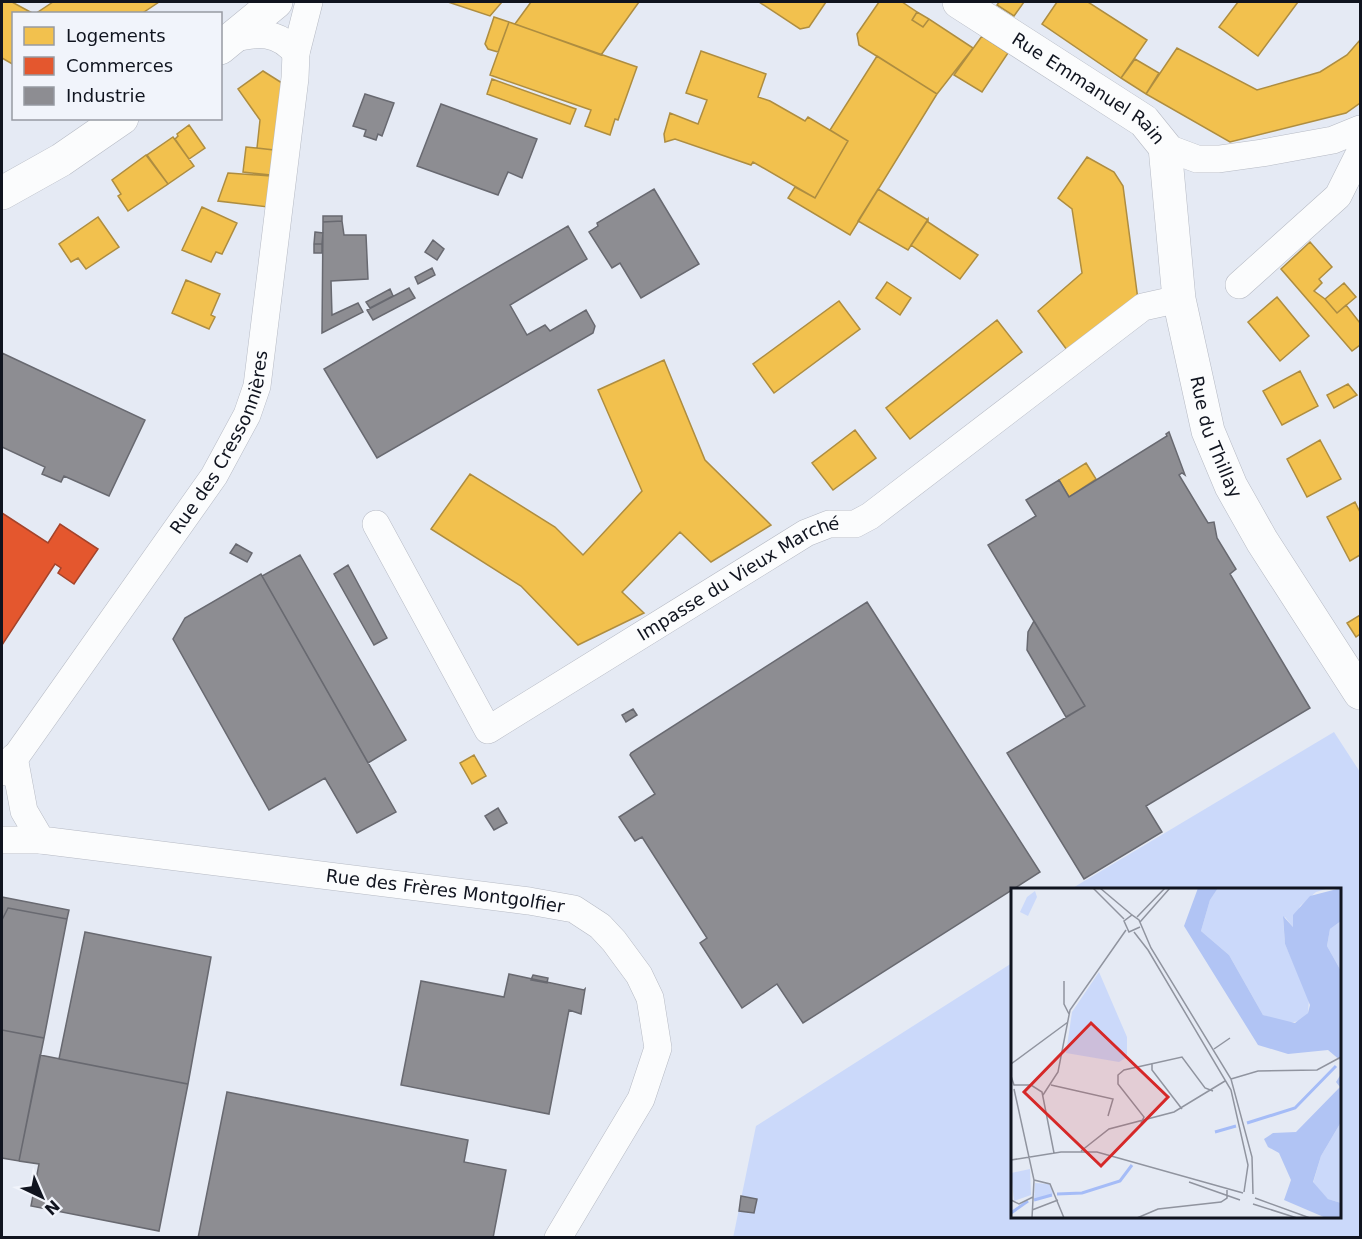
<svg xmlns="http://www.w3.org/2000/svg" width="1362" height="1239" font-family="'DejaVu Sans',sans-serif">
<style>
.green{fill:#cbd9fa}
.homes{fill:#f2c14e;stroke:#ae8d40;stroke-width:1.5}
.shops{fill:#e4572e;stroke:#a4432a;stroke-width:1.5}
.industry{fill:#8d8d92;stroke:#686970;stroke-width:1.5}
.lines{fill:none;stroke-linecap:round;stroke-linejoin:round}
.minor-casing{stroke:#b6bac4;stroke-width:28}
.tertiary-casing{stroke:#b6bac4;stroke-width:34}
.minor{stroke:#fbfcfd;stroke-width:27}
.tertiary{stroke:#fbfcfd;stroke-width:33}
.labels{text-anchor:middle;stroke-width:6;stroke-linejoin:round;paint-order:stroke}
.street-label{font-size:18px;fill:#10141f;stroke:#f1f4fb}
.inset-river{fill:none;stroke:#a5bcf7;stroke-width:3}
.inset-road{fill:none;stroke:#90949f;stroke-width:1.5}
.view{fill:#d62828;fill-opacity:0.15;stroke:#d62828;stroke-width:3}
.inset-edge{fill:none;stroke:#10141f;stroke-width:3}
</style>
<rect width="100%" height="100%" fill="#e5eaf4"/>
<path class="green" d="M1334 732 1360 772V1237L733 1238 756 1126 1012 963V1216H1340V890L1071 889Z"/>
<path class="homes" d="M2 2H12L34 14H14V65L2 58Z
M53 2H159L141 14H35Z
M448 2H502L490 16Z
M531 2H639L601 55 515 24Z
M759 2H826L809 27 800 29Z
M879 2H902L917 12 912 20 923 27 929 19 973 48 937 94 859 45 857 34Z
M999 2H1024L1014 16 997 5Z
M1057 2H1088L1147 40 1121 78 1042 24Z
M1238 2H1298L1258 56 1219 27Z
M917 12 929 19 923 27 912 20Z
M494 17 509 22 498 52 488 49 485 44Z
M509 22 637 67 618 120 615 119 610 135 585 126 591 110 490 75Z
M982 36 1008 53 982 92 954 75Z
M1360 40V103L1346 113 1230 142 1146 94 1177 48 1257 90 1320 72 1347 55Z
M701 51 766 74 758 97 770 101 805 121 808 117 848 141 815 198 753 162 751 165 675 139 665 142 664 134 670 113 698 124 707 100 686 93Z
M877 56 937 94 850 235 788 198 795 187 815 198 848 141 830 130Z
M1135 59 1159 73 1146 94 1121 78Z
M263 71 282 83 274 150 257 148 260 120 238 89Z
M492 79 576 109 570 124 487 94Z
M189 125 205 148 189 159 175 139 178 136 177 134Z
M173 137 194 166 168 184 147 155Z
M246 147 274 150 271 175 243 172Z
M146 155 168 184 128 211 118 196 121 194 112 180Z
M1087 157 1114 172 1123 186 1138 300 1070 354 1038 311 1082 273 1072 209 1058 198Z
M228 173 271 176 268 207 218 201Z
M878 189 928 220 908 250 858 221Z
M202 207 237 223 222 254 216 252 211 262 182 250Z
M98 217 119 247 86 269 78 258 71 262 59 244Z
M928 219V222L978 255 960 279 911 245Z
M1310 242 1332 267 1319 279 1322 283 1314 291 1325 299 1337 313 1346 305 1360 323V345L1352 351 1281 269Z
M186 280 220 294 211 315 215 317 209 329 172 313Z
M887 282 911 298 900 315 876 298Z
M1344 283 1356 297 1337 313 1325 299Z
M1277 297 1309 336 1280 361 1248 322Z
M839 301 860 329 774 393 753 364Z
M997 320 1022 352 910 439 886 408Z
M664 360 705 460 771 525 711 562 680 532 622 592 644 613 578 645 521 586 431 529 470 474 555 527 583 555 642 491 598 390Z
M1300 371 1318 406 1282 425 1263 391Z
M1348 384 1357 395 1334 408 1327 395Z
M855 430 876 458 833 490 812 463Z
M1320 440 1341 479 1307 497 1287 459Z
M1086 463 1096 479 1069 497 1059 480Z
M1355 502 1360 512V555L1350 561 1327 517Z
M1360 615V634L1356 637 1347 623Z
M474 755 486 776 472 784 460 763Z"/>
<path class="shops" d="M2 513 48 543 60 524 98 549 74 584 58 573 61 568 55 564 2 645Z"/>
<path class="industry" d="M365 94 394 103 382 136 378 134 376 140 364 136 366 130 353 126Z
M441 104 537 139 522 178 508 172 498 195 417 166Z
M654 189 699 264 641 298 620 263 612 268 589 232 598 226 597 223Z
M323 216H342V221L323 222Z
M342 221 344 235H366L368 279 331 281 332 315 358 303 363 312 322 333 323 222Z
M568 226 587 259 510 305 527 335 545 325 550 331 586 310 595 326 593 333 377 458 324 369Z
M315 232 323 233 322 244H314Z
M433 240 444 249 437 260 425 252Z
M314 244H322V253H314Z
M432 268 435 275 418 284 415 277Z
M409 288 415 298 373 320 367 310Z
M390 289 393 296 370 308 366 302Z
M2 353 145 420 109 496 64 476 61 482 42 474 45 467 2 447Z
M1169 432 1185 475 1182 473 1179 475 1208 523 1214 522 1217 538 1236 569 1230 574 1310 708 1146 806 1162 832 1084 879 1007 753 1085 706 988 545 1036 516 1026 500 1059 480 1069 497 1167 436 1166 434Z
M236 544 252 553 247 562 230 553Z
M300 555 406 740 368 763 262 576Z
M348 565 387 638 374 645 334 574Z
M261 574 396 812 357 833 325 778 269 810 173 639 185 618Z
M867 602 1040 872 803 1023 777 984 742 1008 700 943 707 938 642 837 635 841 619 817 655 794 630 755 631 753Z
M1034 621 1085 706 1066 717 1027 650 1028 632Z
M633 709 637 715 626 722 622 715Z
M498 808 507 823 494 830 485 816Z
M2 897 69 910 67 919 8 908 2 920Z
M8 908 67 919 44 1038 2 1030V920Z
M85 932 211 957 188 1084 59 1059Z
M509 974 584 990 585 989 581 1014 569 1010 549 1114 401 1085 421 981 504 997Z
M533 975 548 978 547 983 531 980Z
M2 1030 44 1038 19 1161 2 1158Z
M40 1055 188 1084 159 1231 31 1206 39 1164 19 1161Z
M227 1092 468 1140 464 1162 506 1170 493 1238H198Z
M741 1196 757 1199 754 1213 739 1211Z"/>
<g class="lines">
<g class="minor-casing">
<g id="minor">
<path d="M232 39C258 32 278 31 296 53"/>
<path d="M1165 147 1197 159H1219L1262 153 1333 140 1360 129"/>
<path d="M1239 285 1338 196 1360 152"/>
<path id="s1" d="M376 524 488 730 806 533 829 524H855L870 516 1143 307 1179 299"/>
<path id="s2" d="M14 757 24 811 41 840 529 901 574 909 600 926 614 941 639 975 650 998 658 1048 641 1099 558 1238"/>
<path id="s3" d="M5 772 214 476 247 415 257 386 295 78 296 53 309 2"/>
<path d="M2 840H41"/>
</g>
</g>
<g class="tertiary-casing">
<g id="tertiary">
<path id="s4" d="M959 2 1144 121 1165 147 1179 299 1208 431 1231 486 1262 541 1360 693"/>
<path d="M220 48 276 2"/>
<path d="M2 193 61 160 122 118"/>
</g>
</g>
<use href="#minor" class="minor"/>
<use href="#tertiary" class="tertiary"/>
</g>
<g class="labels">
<g class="street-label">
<text dy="6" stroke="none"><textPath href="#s4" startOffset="156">Rue Emmanuel Rain</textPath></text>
<text dy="6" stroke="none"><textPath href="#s4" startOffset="549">Rue du Thillay</textPath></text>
<text dy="6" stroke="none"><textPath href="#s3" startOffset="396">Rue des Cressonnières</textPath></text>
<text dy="6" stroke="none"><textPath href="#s1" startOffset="528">Impasse du Vieux Marché</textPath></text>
<text dy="6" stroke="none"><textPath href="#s2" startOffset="496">Rue des Frères Montgolfier</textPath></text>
</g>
</g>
<g transform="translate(1011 888)">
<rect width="330" height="330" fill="#e5eaf4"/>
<path d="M207 0H318L305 4 289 18 282 39 274 29 272 31 274 56 298 111 297 125 289 133 276 135 252 127 218 67 190 43 199 12ZM24 3 26 9 17 28 9 24 16 9ZM330 33V83L316 58 319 41ZM88 84 116 149V169L108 174 55 165 61 124ZM330 234V315L317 311 302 295 310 268ZM19 281 20 307 3 313 0 285ZM24 295 38 296 43 306 23 311Z" fill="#cbd9fa"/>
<path d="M187 0H207L199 12 190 43 218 67 252 127 284 135 297 125 299 117 274 56 272 28 282 39V27L299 8 330 0V33L319 41 316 58 330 83V173L317 162 277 166 247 157 173 38ZM330 186V234L310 268 302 294 317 311 330 315V330H315L273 312 280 292 268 265 257 259 253 251 262 245 285 244 329 199 325 194Z" fill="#b1c4f4"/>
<path class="inset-river" d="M236 235 284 220 325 178M204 244 225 238M46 306 71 305 109 293 121 277M23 312 41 307M0 325 17 313"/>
<path class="inset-road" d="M82 0 113 31M89 0 121 27M126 29 154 0M129 34 159 0M129 39 118 44 113 33 121 27 128 32 140 60 220 191 241 269 242 306M123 44 137 62 220 202 237 277 233 304M53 93V116L58 126M203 161 219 150M141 175V182L171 221M0 176 57 134M0 188 3 197H20L31 204 43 265M220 191 247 183 306 182 330 169M40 197 102 211 97 228M3 201 23 292 21 330M32 207 47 184 59 122 115 42M130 235 133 229 107 196V187L113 182 171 169 194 200 202 203M70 263 98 241 163 224 214 193M0 272 50 264H86L232 305M23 292 39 296 53 330M178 294 229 312M244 310 299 330M0 312 8 316 22 309M242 316 286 330M21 322 47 312M126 330 147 321 210 314 216 310V302"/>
<path class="view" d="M80 135 157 209 90 278 13 204Z"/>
<rect width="330" height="330" class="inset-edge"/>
</g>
<rect width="1362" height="1239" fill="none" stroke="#10141f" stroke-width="6"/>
<rect x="12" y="12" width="210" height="108" fill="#f1f4fb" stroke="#979aa3" stroke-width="1.5"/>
<rect x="24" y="27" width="30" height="18" fill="#f2c14e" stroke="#979aa3" stroke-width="1.5"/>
<text x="66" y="42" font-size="18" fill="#10141f">Logements</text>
<rect x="24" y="57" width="30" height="18" fill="#e4572e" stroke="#979aa3" stroke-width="1.5"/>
<text x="66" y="72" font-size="18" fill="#10141f">Commerces</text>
<rect x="24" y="87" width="30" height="18" fill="#8d8d92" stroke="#979aa3" stroke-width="1.5"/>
<text x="66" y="102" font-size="18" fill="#10141f">Industrie</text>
<g transform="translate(42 1197) rotate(136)" stroke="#f1f4fb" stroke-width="4.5" paint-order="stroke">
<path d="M0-4.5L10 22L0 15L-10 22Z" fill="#10141f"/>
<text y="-9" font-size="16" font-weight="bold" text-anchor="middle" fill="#10141f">N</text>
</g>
</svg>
